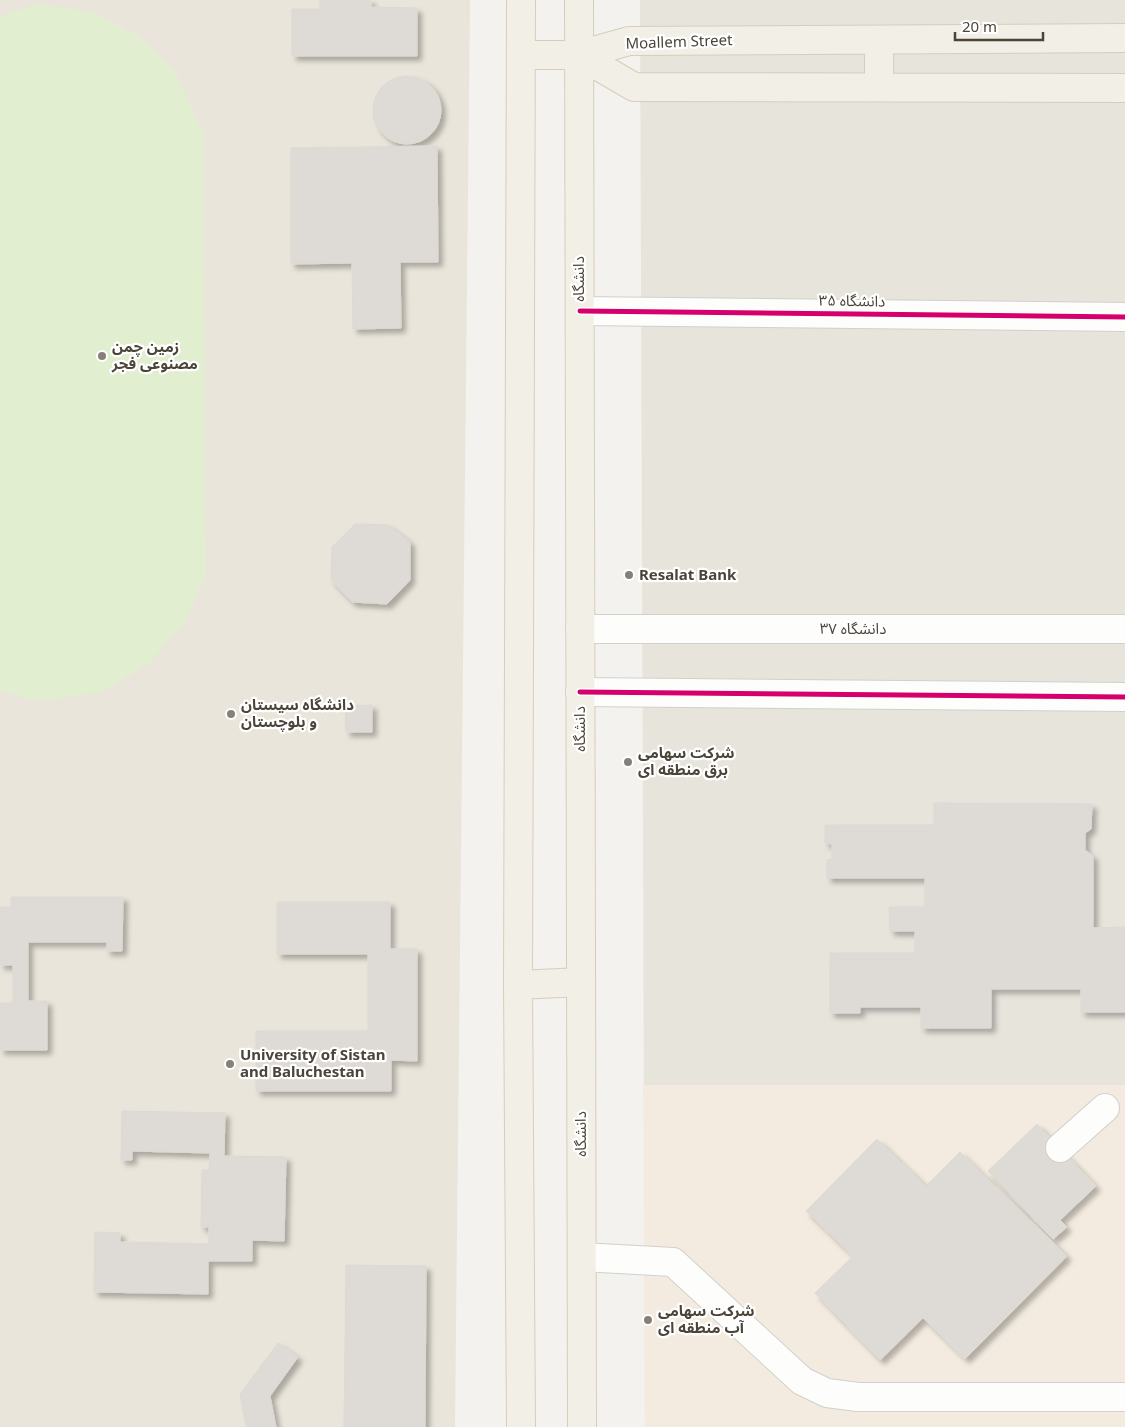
<svg xmlns="http://www.w3.org/2000/svg" width="1125" height="1427" font-family="'Noto Sans','Noto Sans Arabic',sans-serif">
<style>
.residential{fill:#e7e4dc}
.commercial{fill:#f3ebdf}
.education{fill:#eae5da}
.green{fill:#e1eecf}
.building{fill:#dedbd6;stroke:#dcd9d4;filter:url(#shadow)}
.lines{fill:none;stroke-linecap:round;stroke-linejoin:round}
.minor-casing{stroke:#d2d0cb;stroke-width:30}
.major-casing{stroke:#d6cebb;stroke-width:30}
.minor{stroke:#fdfdfc;stroke-width:28}
.major{stroke:#f2efe6;stroke-width:28}
.cycleway-casing{stroke:#fff;stroke-width:8}
.cycleway{stroke:#d6006c;stroke-width:5}
.poi-dot{fill:#868178;stroke:#fff;stroke-width:2}
.labels{text-anchor:middle;stroke-width:4.5;stroke-linejoin:round;paint-order:stroke}
.street-label{font-size:15px;fill:#4b4439;stroke:#fff}
.poi-label{font-size:15px;font-weight:bold;fill:#4b4439;stroke:#fff;text-anchor:start}
</style>
<defs>
<filter id="shadow"><feDropShadow dx="4.5" dy="4.5" stdDeviation="2.5" flood-color="#0004"/></filter>
</defs>
<rect width="100%" height="100%" fill="#f4f2ee"/>
<path class="residential" d="M640 0H1125V1427H645Z"/>
<path class="commercial" d="M643 1085H1125V1427H645Z"/>
<path class="education" d="M0 0H470L455 1427H0Z"/>
<path class="green" d="M39 4 92 12 138 36 177 75 204 136 205 576 186 621 149 664 99 693 36 701 0 691V16Z"/>
<path class="building" d="M320 0H371V7L417 8V56H292V9H320Z
M373 110a34 34 0 1 1 68 0a34 34 0 1 1-68 0Z
M437 146 438 262H400L401 328 353 329 352 263 291 264V148Z
M355 524 388 525 410 542V580L387 604 352 602 331 580 332 547Z
M372 705V732H346L345 706Z
M934 803 1092 804 1091 829 1085 833V850L1093 856V928L1125 927V1012H1081V989H991V1028H921V1007H860V1013H830V953H915V931H890L889 907H925V878H827V860L832 859V844L825 843V825H934Z
M11 897H123L122 951H106L107 942H28V1001H47V1050H0V1003H13V965H0V907H11Z
M277 902H390V949H417V1061L391 1060V1091H256V1031H368V954H277Z
M122 1111 225 1113 224 1156 286 1157 284 1241 252 1240V1261H208V1294L94 1292 95 1232 120 1233V1242L209 1244V1227H201L202 1170H209L210 1153 132 1151V1160H121Z
M1037 1124 1096 1186 1060 1220 1067 1227 1053 1239 988 1171Z
M877 1139 926 1186 960 1152 1067 1256 965 1359 923 1318 880 1360 815 1293 853 1256 806 1211Z
M346 1265 426 1266 425 1427H344Z
M278 1343 298 1357 270 1396 276 1427H247L240 1394Z"/>
<g class="lines">
<g class="minor-casing">
<path id="minor" d="M580 311 1125 317
M580 629H1125
M580 692 1125 697
M1060 1148 1105 1108
M582 1257 673 1262 802 1381 827 1393 858 1397H1125"/>
</g>
<g class="major-casing">
<path id="major" d="M579 0 582 1427
M521 55H579L629 41 1125 38
M579 55 634 87 1125 88
M879 87V40
M518 985 581 982
M521 1427 518 985 521 0"/>
</g>
<use href="#minor" class="minor"/>
<use href="#major" class="major"/>
<g class="cycleway-casing">
<path id="cycleway" d="M580 311 1125 317
M580 692 1125 697"/>
</g>
<use href="#cycleway" class="cycleway"/>
</g>
<g class="poi-dot">
<circle cx="102" cy="356" r="5"/>
<circle cx="629" cy="575" r="5"/>
<circle cx="231" cy="714" r="5"/>
<circle cx="628" cy="762" r="5"/>
<circle cx="230" cy="1064" r="5"/>
<circle cx="648" cy="1320" r="5"/>
</g>
<g class="labels">
<g class="street-label">
<text transform="translate(679 42) rotate(-2)" y="5">Moallem Street</text>
<text transform="translate(579 279) rotate(-90)" y="5">دانشگاه</text>
<text transform="translate(852 301) rotate(1)" y="5">دانشگاه ۳۵</text>
<text x="853" y="634">دانشگاه ۳۷</text>
<text transform="translate(580 729) rotate(-90)" y="5">دانشگاه</text>
<text transform="translate(581 1134) rotate(-90)" y="5">دانشگاه</text>
</g>
<g class="poi-label">
<text x="112" y="352">زمین چمن<tspan x="112" dy="17">مصنوعی فجر</tspan></text>
<text x="639" y="580">Resalat Bank</text>
<text x="241" y="710">دانشگاه سیستان<tspan x="241" dy="17">و بلوچستان</tspan></text>
<text x="638" y="758">شرکت سهامی<tspan x="638" dy="17">برق منطقه ای</tspan></text>
<text x="240" y="1060">University of Sistan<tspan x="240" dy="17">and Baluchestan</tspan></text>
<text x="658" y="1316">شرکت سهامی<tspan x="658" dy="17">آب منطقه ای</tspan></text>
</g>
</g>
<path d="M955 32v8h88v-8" fill="none" stroke="#4b4439" stroke-width="2.5"/>
<text x="962" y="32" font-size="15" fill="#4b4439" stroke="#ffffff" stroke-width="4" paint-order="stroke">20 m</text>
</svg>
